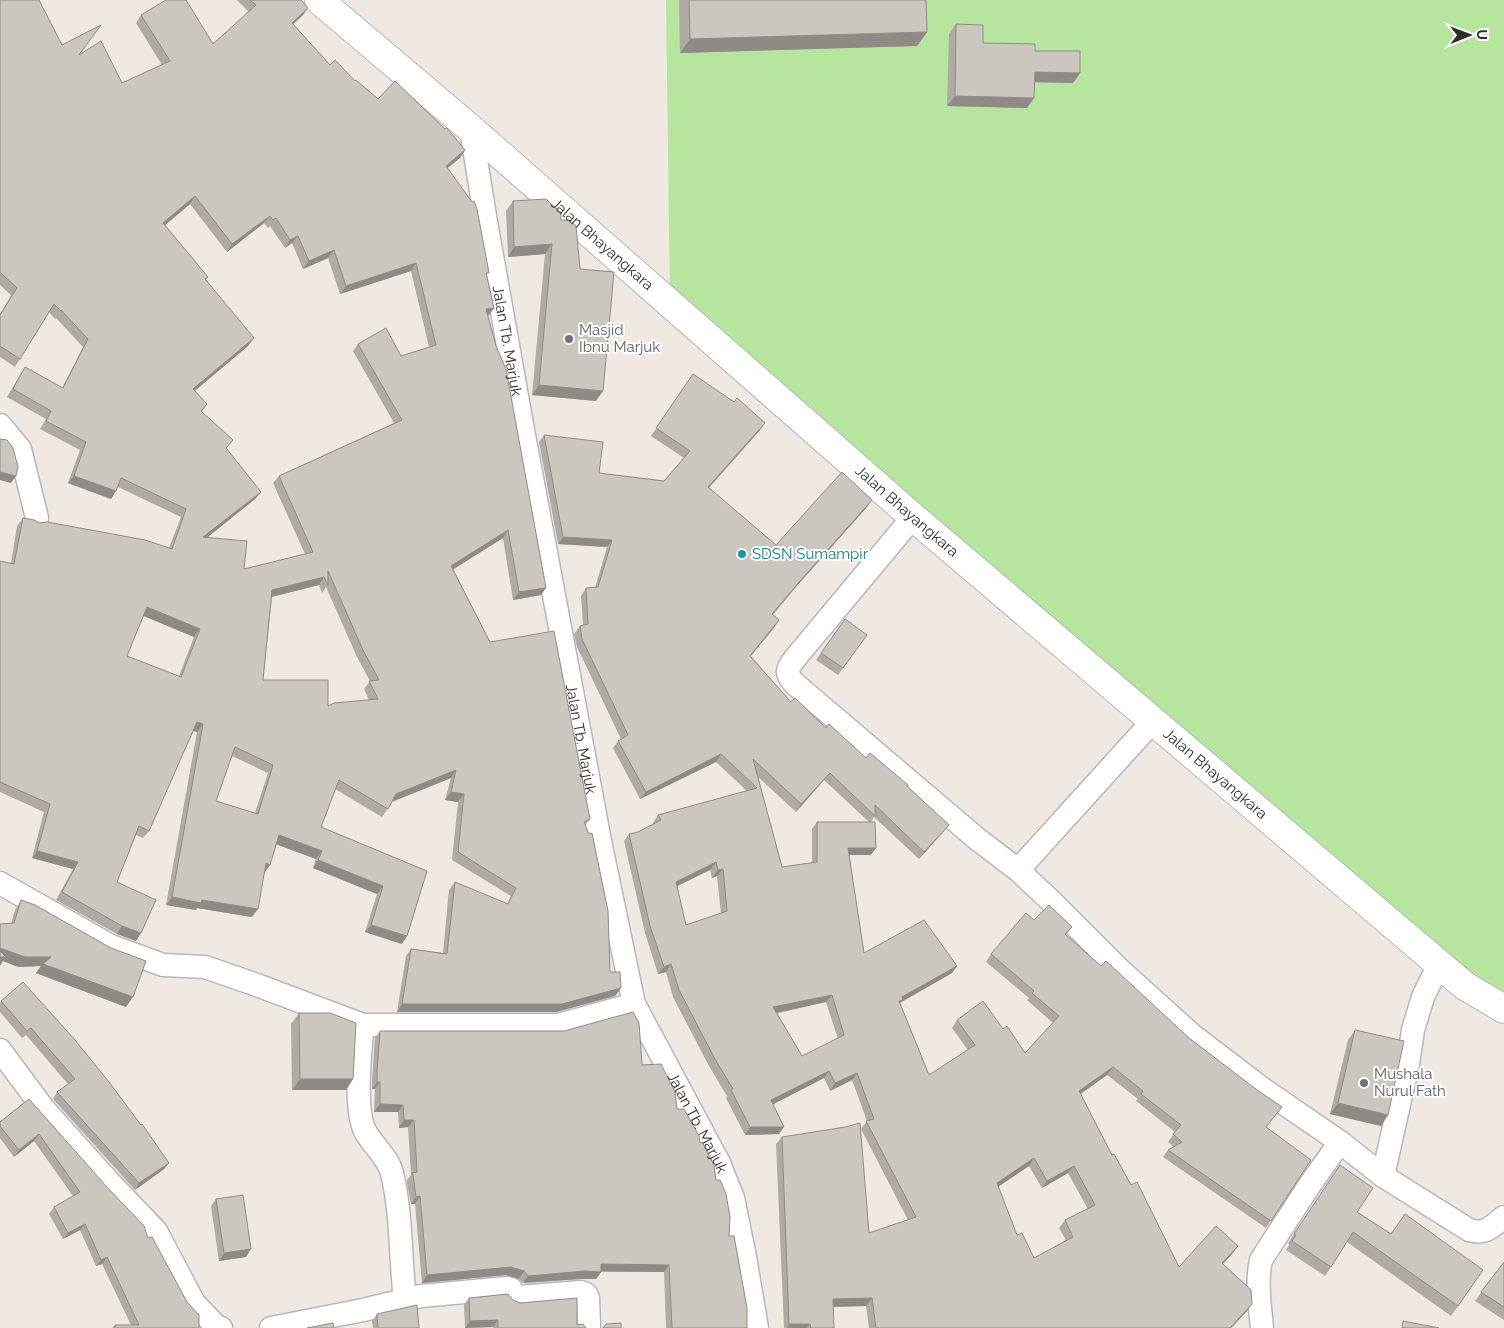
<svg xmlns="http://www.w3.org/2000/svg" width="1504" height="1328" font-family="Raleway,sans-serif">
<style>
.green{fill:#b6e59e}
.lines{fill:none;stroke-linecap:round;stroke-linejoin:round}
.street-casing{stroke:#b4b7c1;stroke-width:25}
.secondary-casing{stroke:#b4b7c1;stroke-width:30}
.street{stroke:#fff;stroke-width:22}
.secondary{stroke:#fff;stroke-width:28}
.wall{fill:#afaba4;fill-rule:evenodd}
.shaded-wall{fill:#8e8b86}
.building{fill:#cbc7bf;stroke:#8e8b86;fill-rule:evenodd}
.worship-dot{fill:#6b7280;stroke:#fff;stroke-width:2}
.culture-dot{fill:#0f9aa8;stroke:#fff;stroke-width:2}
.labels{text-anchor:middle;stroke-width:4;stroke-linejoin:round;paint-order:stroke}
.street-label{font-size:15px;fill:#2e2e2e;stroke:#fff}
.worship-label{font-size:15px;fill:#5b616d;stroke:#fff;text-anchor:start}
.culture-label{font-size:15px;fill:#0d838f;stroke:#fff;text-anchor:start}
</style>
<rect width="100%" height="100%" fill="#efe9e1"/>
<path class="green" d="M666 0H1504V1000L670 300Z"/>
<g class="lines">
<g class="street-casing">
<g id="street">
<path id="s1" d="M471 129 486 222 523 430 600 841 634 1004 719 1163 733 1198 745 1257 757 1328"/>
<path d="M0 425 20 449 37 518"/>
<path d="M913 517 797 656C788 668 783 672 795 684L976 838 1018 870 1153 721"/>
<path d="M1018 870 1052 902 1120 970 1192 1035 1260 1087 1340 1142 1383 1176 1469 1230C1486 1235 1491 1227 1504 1217"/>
<path d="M0 883 111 946 163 965 205 967 257 985 363 1025H558L634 1004"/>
<path d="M363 1025C360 1050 354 1109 365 1131 373 1146 388 1157 392 1173 402 1215 400 1258 405 1300"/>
<path d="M0 1050 43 1108 111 1184 156 1231 194 1303 217 1327 221 1328"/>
<path d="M1383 1176 1408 1064 1413 1030 1423 997 1439 964"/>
<path d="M271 1328 363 1310 421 1296 507 1288 511 1289 515 1297H518L581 1292 586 1294 588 1298 589 1326"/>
<path d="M1262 1328C1260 1306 1256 1282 1261 1260L1309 1186 1340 1142"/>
</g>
</g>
<g class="secondary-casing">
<g id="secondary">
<path id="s2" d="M319 0 471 129 913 517 1439 964 1465 986 1504 1009"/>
</g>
</g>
<use href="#street" class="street"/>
<use href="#secondary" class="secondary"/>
</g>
<path class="wall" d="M0 0 39 1 62 45 80 54 122 83 162 65 136 23 141 15 213 44 249 12 237 0H301L303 15 293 24 330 65 355 81 378 99 465 150 460 158 447 168 487 275 494 308 488 316 541 595 513 600 503 538 453 569 490 642 590 819 585 825 610 972 621 988 615 996 556 1012H397L406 956 411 949 443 953 449 890 455 882 507 904 511 896 452 860 458 802 445 800 451 778 392 802 382 817 335 789 321 827 427 871 407 936 402 944 365 932 377 894 313 868 316 859 276 844 265 872 252 917 197 908 196 910 166 905 197 732 193 731 149 831 143 838 136 835 117 882 141 933 136 941 117 934 56 900 73 869 32 858 44 812 0 792V561L11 563 17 526 23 518 39 523 169 548 181 517 118 487 111 499 68 483 80 450 40 429 46 419 7 397 20 375 25 367 62 388 83 347 56 318 55 319 49 312 15 367 0 357V314L11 295 0 285ZM190 204 227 252 264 223 268 228 270 226 285 248 292 243 303 269 328 258 340 294 411 271 429 347 401 356 358 344 353 351 394 423 279 476 273 483 305 554 244 569 207 537 255 499 261 492 227 449 202 412 207 404 195 391 248 346 206 279 208 277 165 225ZM319 585 322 593 326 587 357 657 370 681 364 689 369 700 328 706 263 680 272 597ZM143 615 194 637 179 676 127 656ZM232 756 268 773 255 813 216 801Z
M679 0H926L927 32 917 46 680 53Z
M956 24 983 43 1035 51 1080 73 1073 83 1034 82 1027 108 947 106 949 34Z
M513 201 561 220 580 269 596 401 532 395 545 254 508 257 506 211Z
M693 374 760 430 709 488 776 545 867 507 795 588 773 615 779 620 751 656 791 702 866 758 907 786 949 825 943 832 919 859 874 817 871 822V855H849L864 953 957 966 952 973 900 1003 929 1075 968 1050 952 1028 957 1020 1003 1029 1025 1053 1053 1023 1027 1000 1029 998 986 962 991 954 1034 920 1072 927 1066 935 1101 966 1189 1038 1257 1090 1282 1107 1266 1127 1311 1160 1266 1228 1163 1157 1168 1150 1174 1147 1168 1142 1175 1132 1136 1101 1138 1099 1107 1075 1081 1094 1112 1155 1131 1185 1179 1267 1233 1253 1223 1264 1247 1311 1231 1328H869L866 1306 833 1307 834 1328H784L776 1144 782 1137 869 1233 908 1220 861 1129 867 1121 852 1080 830 1091 824 1078 773 1104 779 1134 745 1135 726 1098 727 1096 709 1066 673 997 666 972 658 974 645 933 624 841 629 834 638 832 653 824V823L658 815 747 791 716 762 640 799 613 748 618 741 621 739 577 647 574 634 580 626 583 625 581 596 586 588H595L607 547 558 544 539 442 544 435 599 473 664 481 684 458 651 436ZM757 776 796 812 824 780 869 822H817L812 829V863L782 867ZM710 870 712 878 717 876 721 913 686 925 677 886ZM826 1002 838 1039 802 1056 777 1013ZM1029 1166 1042 1188 1068 1173 1088 1209 1065 1220 1059 1228 1066 1240 1034 1258 1017 1235 998 1186Z
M845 619 867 635 838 675 816 660Z
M21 900 126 1007 36 973 41 966 18 967 3 961 11 924 15 910Z
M23 982 169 1163 164 1169 135 1190 53 1099 57 1092 68 1084 26 1035 22 1038 0 1012V1003L1 1001Z
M299 1013 353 1079 346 1090H292L291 1024Z
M1355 1030 1388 1115 1381 1126 1330 1114 1348 1040Z
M380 1031 642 1065 677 1109 700 1143 716 1180 729 1236 747 1328H666L664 1272H601L596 1279H580L523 1283 519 1279 506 1275 422 1283 415 1204H411L407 1183V1180L411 1175 408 1127 399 1128 398 1112H374L375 1089H372V1079L375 1038Z
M29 1099 148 1238 199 1328H112L115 1325H131L102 1264 96 1266 80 1230 63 1239 49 1214 54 1207 73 1196 34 1141 14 1157 0 1138V1122Z
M1340 1165 1357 1212 1391 1234 1483 1270 1451 1316 1347 1242 1325 1276 1286 1250 1289 1245 1288 1243Z
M216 1199 246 1257 219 1261 211 1206Z
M1504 1262V1320L1475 1301Z
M469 1298 513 1300 586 1328H493V1327L465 1328 464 1305Z
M377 1314 419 1328H373L372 1321Z"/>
<path class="shaded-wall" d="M308 8 303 15 286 31 292 23Z
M927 32 917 46 680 53 690 39Z
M1035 72 1080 73 1073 83 1027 82Z
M955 96 1034 98 1027 108 947 106Z
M465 150 460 158 440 174 446 166Z
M195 196 190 204 158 231 163 223Z
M270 216 264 223 227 252 232 244Z
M298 236 292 243 285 248 290 240Z
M552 244 545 254 508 257 514 247Z
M334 250 328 258 303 269 309 261Z
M416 263 411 271 340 294 346 286Z
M494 308 489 315 481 317 486 309Z
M254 338 248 346 187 397 193 389Z
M539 385 603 391 596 401 532 395Z
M765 423 760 430 702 495 708 487Z
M0 472 16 476 11 483 0 480Z
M74 476 116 491 111 499 68 483Z
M261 492 255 499 198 545 203 537Z
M872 500 867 507 795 588 767 622 800 581Z
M508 530 503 538 446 574 451 566Z
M563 537 612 540 607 547 558 544Z
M324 577 319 585 267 598 272 590Z
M546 588 541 595 513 600 519 592Z
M147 607 200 629 194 637 141 615Z
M779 620 774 628 745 663 750 656Z
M197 722 203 724 197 732 192 730Z
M721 754 716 762 640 799 646 792Z
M456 770 451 778 391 802 396 794Z
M830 773 824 780 796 812 801 804Z
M451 792 464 794 458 802 445 800Z
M949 825 943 832 919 859 924 852Z
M279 835 322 851 316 859 273 843Z
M848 848H876L871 855H843Z
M37 851 78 862 73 869 32 858Z
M318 860 383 886 377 894 313 868Z
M716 862 710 870 671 889 676 882Z
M266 863 270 865 265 872Z
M723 869 717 876 712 878 718 870Z
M172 897 202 900 258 909 252 917 197 908 196 910 166 905Z
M371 925 407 936 402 944 365 932Z
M122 926 141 933 136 941 117 934Z
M0 948 51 957 133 997 126 1007 36 973 41 966 18 967 3 961 0 966Z
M671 964 666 972 658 974 664 967Z
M957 966 952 973 901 1002 897 1007 894 1008 902 997Z
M621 988 615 996 556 1012H397L402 1004Z
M832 995 826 1002 768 1015 773 1007Z
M1113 1067 1107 1075 1074 1098 1079 1091Z
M829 1071 824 1078 766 1108 771 1100Z
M857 1073 852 1080 830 1091 835 1083Z
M300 1079H353L346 1090H292Z
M377 1082H380L375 1089H372Z
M1338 1103 1388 1115 1381 1126 1330 1114Z
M380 1104 403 1105 398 1112H374Z
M404 1120H414L408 1127 399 1128Z
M750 1127H784L779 1134 745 1135Z
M39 1134 34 1141 14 1157 19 1150Z
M1034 1158 1029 1166 992 1191 997 1183Z
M169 1163 164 1169 135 1190 139 1183Z
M1074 1166 1068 1173 1042 1188 1047 1181Z
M420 1196 415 1204H411L416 1197Z
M85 1224 80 1230 63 1239 68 1233Z
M1238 1246 1233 1253 1217 1270 1222 1263Z
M251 1249 246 1257 219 1261 224 1253Z
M107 1257 102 1264 96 1266 101 1260Z
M601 1264 669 1265 664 1272 596 1271Z
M511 1267 524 1271 519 1279 506 1275 422 1283 427 1275Z
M585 1271 601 1272 596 1279H580L523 1283 528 1276Z
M872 1298 866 1306 827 1307 833 1299Z
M1252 1304 1247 1311 1231 1328H1230Z
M498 1320 493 1327 465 1328 470 1321Z
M789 1324H810L807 1328H787Z"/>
<path class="building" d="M0 0H39L62 45 101 25 79 55 101 41 122 83 170 61 141 15 166 0H186L213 44 256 5 250 0H301L308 8 292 23 330 65 335 60 355 81 356 80 378 99 395 81 445 129 447 128 465 150 446 166 472 202 474 201 477 209 489 273H486L494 308 486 309 496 346 506 369 546 588 519 592 508 530 451 566 490 642 554 631 590 819 584 822 589 834 592 833 608 911 610 972H620L621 988 562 1004H402L411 949 447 954 455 882 508 904 516 888 458 852 464 794 451 792 456 770 396 794 388 809 339 780 321 827 427 871 407 936 371 925 383 886 318 860 322 851 279 835 270 865 266 863 258 909 202 900 201 903 172 897 203 724 197 722 149 831 139 826 117 882 156 900 141 933 122 926 62 892 78 862 37 851 50 804 0 782V561L14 564 23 518 34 520 39 523 47 522 145 540 172 549 186 509 121 478 116 491 74 476 86 442 46 421 51 411 13 389 25 367 63 388 88 339 61 310V311L54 304 20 359 0 346V315L17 288 0 272ZM195 196 232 244 270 216 273 220 276 218 290 240 298 236 309 261 334 250 346 286 416 263 436 345 401 356 386 328 358 344 402 420 279 476 313 552 244 569 247 541 203 537 261 492 226 448 233 440 201 411 207 404 193 389 254 338 205 279 208 277 163 223ZM328 571 363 650 379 680 369 681 378 699 334 703 328 706V680H263L272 590 324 577 328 585ZM147 607 200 629 181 677 127 656ZM235 747 273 765 258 814 216 801Z
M689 0H926L927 32 690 39Z
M956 24 983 25V43L1035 44V51H1080V73L1035 72 1034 98 955 96Z
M546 199 561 213V220H569L576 226 580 269 614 272 603 391 539 385 552 244 514 247 513 201Z
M693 374 734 402 737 398 765 423 708 487 776 545 842 472 872 500 800 581 772 614 779 620 750 656 791 702 795 698 826 728 829 724 866 758 870 753 908 785 907 786 949 825 924 852 875 805V816L830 773 801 804 753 759 782 867 817 862V822H875L876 848H848L864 953 924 920 957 966 902 997 903 1000 899 1001 929 1075 975 1045 957 1020 983 1001 1003 1029 1007 1026 1025 1053 1059 1016 1032 993 1034 991 991 954 1026 913 1034 920 1049 905 1072 927 1065 934 1101 966 1106 961 1189 1038 1257 1090 1282 1107 1266 1127 1311 1160 1271 1221 1168 1150 1182 1142 1173 1134 1181 1125 1141 1094 1143 1091 1113 1067 1079 1091 1112 1155 1114 1154 1131 1185 1137 1182 1179 1267 1216 1226 1238 1246 1222 1263 1251 1290 1252 1304 1230 1328H876L872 1298 833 1299 834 1328H811L810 1324H789L782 1137 845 1127 860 1123 869 1233 916 1217 866 1121 874 1119 857 1073 835 1083 829 1071 771 1100 784 1127H750L731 1090 733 1089 715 1059 679 990 671 964 664 967 650 926 629 834 638 832 661 820 658 815 757 788 721 754 646 792 618 741 628 735 582 639 580 626 588 624 586 588 598 587 612 540 563 537 544 435 603 442 599 473 664 481 690 451 656 428ZM716 862 718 870 723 869 727 911 686 925 676 882ZM832 995 844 1035 802 1056 773 1007ZM1034 1158 1047 1181 1074 1166 1095 1205 1065 1220 1073 1237 1034 1258 1022 1233 1017 1235 997 1183Z
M0 439 7 440 13 448 18 467 16 476 0 472Z
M845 619 867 635 843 668 821 653Z
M21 900 35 905 111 948 146 961 133 997 43 964 51 957H25L0 948V924L14 923Z
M0 951 6 957H0Z
M23 982 75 1040 109 1082 141 1125 142 1124 169 1163 139 1183 57 1092 75 1079 31 1028 27 1031 1 1001Z
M633 1012 639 1023 642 1065 661 1064 675 1092 677 1109H684L699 1136 700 1143 702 1142 712 1161 714 1166 716 1180H720L726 1194 730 1217 729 1236H734L747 1308V1328H672L669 1265 601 1264V1272L585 1271 528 1276 524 1271 511 1267 427 1275 420 1196 416 1197 413 1175 412 1173 417 1172 414 1120H404L403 1105 380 1104V1082H377V1072L380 1031H564Z
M299 1013H330L356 1023 353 1079H300Z
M1355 1030 1404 1041 1388 1115 1338 1103Z
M29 1099 106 1186 144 1226 148 1238 152 1237 187 1302 199 1315V1328H115V1325H139L107 1257 101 1260 85 1224 68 1233 54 1207 80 1192 39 1134 19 1150 0 1126V1122Z
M1340 1165 1373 1188 1357 1212 1391 1234 1405 1214 1483 1270 1458 1306 1353 1232 1331 1267 1292 1241 1296 1235 1294 1234Z
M243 1195 251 1249 224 1253 216 1199Z
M1504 1262V1307L1481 1292Z
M508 1294 513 1300 520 1303 577 1298V1325L583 1324 586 1328H498V1320L470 1321 469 1298Z
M417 1305 419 1328H378L377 1314Z
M1403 1321 1439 1328H1402Z
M333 1323 334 1328H307Z
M621 1323V1328H603L606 1324Z"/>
<g class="worship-dot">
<circle cx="569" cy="339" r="5"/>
<circle cx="1364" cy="1083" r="5"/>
</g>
<circle class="culture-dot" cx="742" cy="554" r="5"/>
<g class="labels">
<g class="street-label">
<text dy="5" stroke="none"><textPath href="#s2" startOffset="374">Jalan Bhayangkara</textPath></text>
<text dy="5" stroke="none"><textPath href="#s1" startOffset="215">Jalan Tb. Marjuk</textPath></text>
<text dy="5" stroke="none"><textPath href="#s2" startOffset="779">Jalan Bhayangkara</textPath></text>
<text dy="5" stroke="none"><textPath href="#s1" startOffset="620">Jalan Tb. Marjuk</textPath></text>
<text dy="5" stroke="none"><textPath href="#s2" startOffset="1184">Jalan Bhayangkara</textPath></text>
<text dy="5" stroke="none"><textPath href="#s1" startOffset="1025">Jalan Tb. Marjuk</textPath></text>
</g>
<g class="worship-label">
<text x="579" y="335">Masjid<tspan x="579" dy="17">Ibnu Marjuk</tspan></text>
<text x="1374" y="1079">Mushala<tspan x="1374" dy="17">Nurul Fath</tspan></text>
</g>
<g class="culture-label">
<text x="752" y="559">SDSN Sumampir</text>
</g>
</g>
<g transform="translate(1469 35) rotate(89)" stroke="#ffffff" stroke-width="4" paint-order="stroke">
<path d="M0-4L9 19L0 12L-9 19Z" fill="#2e2e2e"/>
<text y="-8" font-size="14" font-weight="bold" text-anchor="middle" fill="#2e2e2e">U</text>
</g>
</svg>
